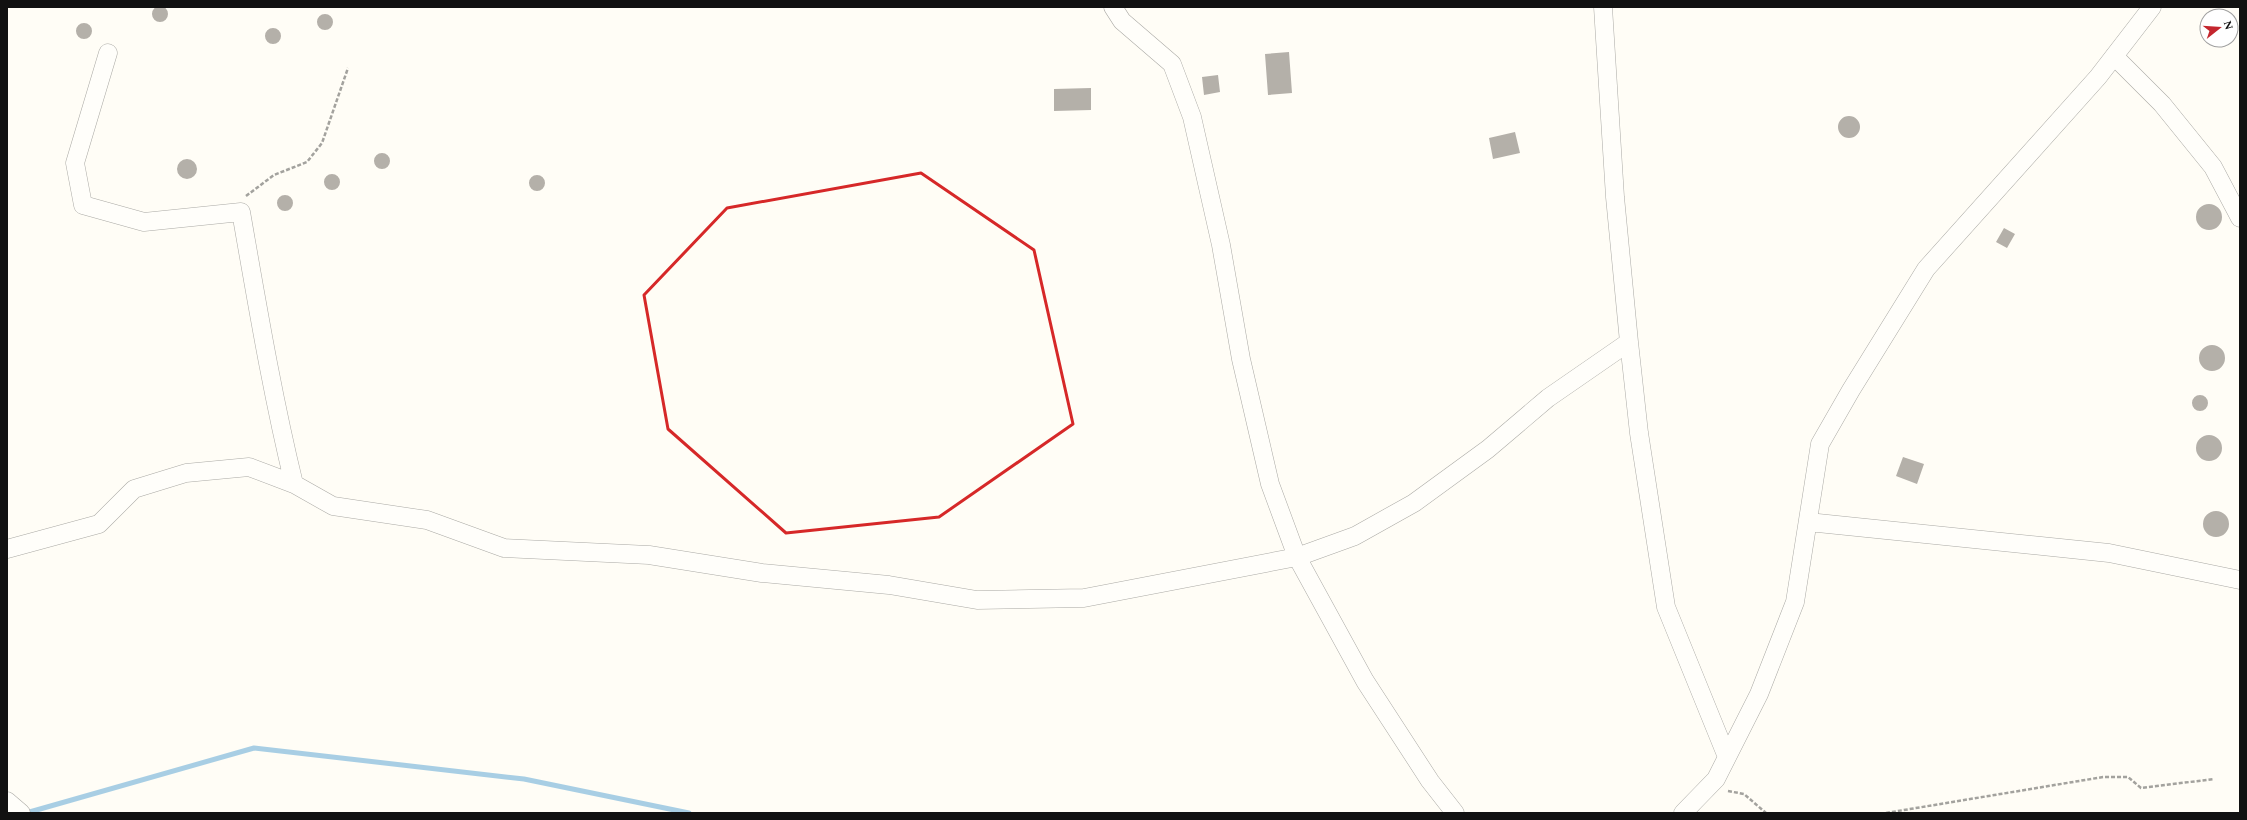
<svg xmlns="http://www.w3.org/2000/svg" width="2247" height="820" font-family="Spectral,serif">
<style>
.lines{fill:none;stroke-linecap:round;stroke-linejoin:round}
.stream{stroke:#3f96cf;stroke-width:5}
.building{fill:#5a524d}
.street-casing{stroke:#444;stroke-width:19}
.path{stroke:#333;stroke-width:2.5;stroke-dasharray:4 2;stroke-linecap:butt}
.street{stroke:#fff;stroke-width:18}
.marked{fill:none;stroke:#d62828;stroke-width:3;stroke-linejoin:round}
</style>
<rect width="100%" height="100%" fill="#fffdf5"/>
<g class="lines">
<path class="stream" d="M26 813 254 748 524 779 689 813"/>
</g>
<path class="building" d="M152 14a8 8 0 1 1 16 0a8 8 0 1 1-16 0Z
M317 22a8 8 0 1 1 16 0a8 8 0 1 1-16 0Z
M76 31a8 8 0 1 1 16 0a8 8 0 1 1-16 0Z
M265 36a8 8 0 1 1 16 0a8 8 0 1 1-16 0Z
M1289 52 1292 93 1268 95 1265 54Z
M1218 75 1220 92 1204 95 1202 77Z
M1091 88V110L1054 111V89Z
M1838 127a11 11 0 1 1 22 0a11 11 0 1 1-22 0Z
M1515 132 1520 153 1493 159 1489 138Z
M374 161a8 8 0 1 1 16 0a8 8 0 1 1-16 0Z
M177 169a10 10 0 1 1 20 0a10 10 0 1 1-20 0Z
M324 182a8 8 0 1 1 16 0a8 8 0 1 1-16 0Z
M529 183a8 8 0 1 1 16 0a8 8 0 1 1-16 0Z
M277 203a8 8 0 1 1 16 0a8 8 0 1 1-16 0Z
M2196 217a13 13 0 1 1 26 0a13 13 0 1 1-26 0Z
M2004 228 2015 234 2007 248 1996 242Z
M2199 358a13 13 0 1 1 26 0a13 13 0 1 1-26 0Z
M2192 403a8 8 0 1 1 16 0a8 8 0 1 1-16 0Z
M2196 448a13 13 0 1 1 26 0a13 13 0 1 1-26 0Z
M1903 457 1924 464 1917 484 1896 476Z
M2203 524a13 13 0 1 1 26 0a13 13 0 1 1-26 0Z"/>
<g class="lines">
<g class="street-casing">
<path id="street" d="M1113 7 1122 21 1172 64 1192 117 1221 245 1241 359 1270 484 1297 557 1365 681 1430 781 1455 813
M108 53 75 163 83 205 144 222 241 212C257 303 272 394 294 484
M2114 56 2162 104 2213 167 2240 218
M1629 342 1639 433 1666 607 1727 757
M1808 522 2109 553 2240 580
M7 549 99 524 134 489 186 473 249 467 294 484 333 506 427 520 504 548 649 555 762 573 889 585 977 600 1084 598 1297 557 1355 536 1414 503 1488 449 1548 398 1629 342 1615 197 1603 7
M7 801 21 813
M1683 813 1716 779 1759 694 1795 602 1820 444 1851 390 1926 269 2098 77 2152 7"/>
</g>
<path class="path" d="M246 196 274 175 307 162 322 143 348 68
M1728 791 1744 794 1766 813
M1886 813 2103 777H2128L2141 788 2214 779"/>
<use href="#street" class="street"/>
</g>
<path d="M0 0H2247V820H0ZM921 173 1034 250 1073 424 939 517 786 533 668 429 644 295 727 208Z" fill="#fffdf5" fill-opacity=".55" fill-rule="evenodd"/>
<path class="marked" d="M921 173 1034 250 1073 424 939 517 786 533 668 429 644 295 727 208Z"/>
<rect width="2247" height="820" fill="none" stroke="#111111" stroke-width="16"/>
<g transform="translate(2219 28) rotate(73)"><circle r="19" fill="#ffffff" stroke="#a0a0a0"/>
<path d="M0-3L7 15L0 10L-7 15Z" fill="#c4262e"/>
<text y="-6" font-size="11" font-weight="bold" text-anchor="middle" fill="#111111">N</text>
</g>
</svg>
